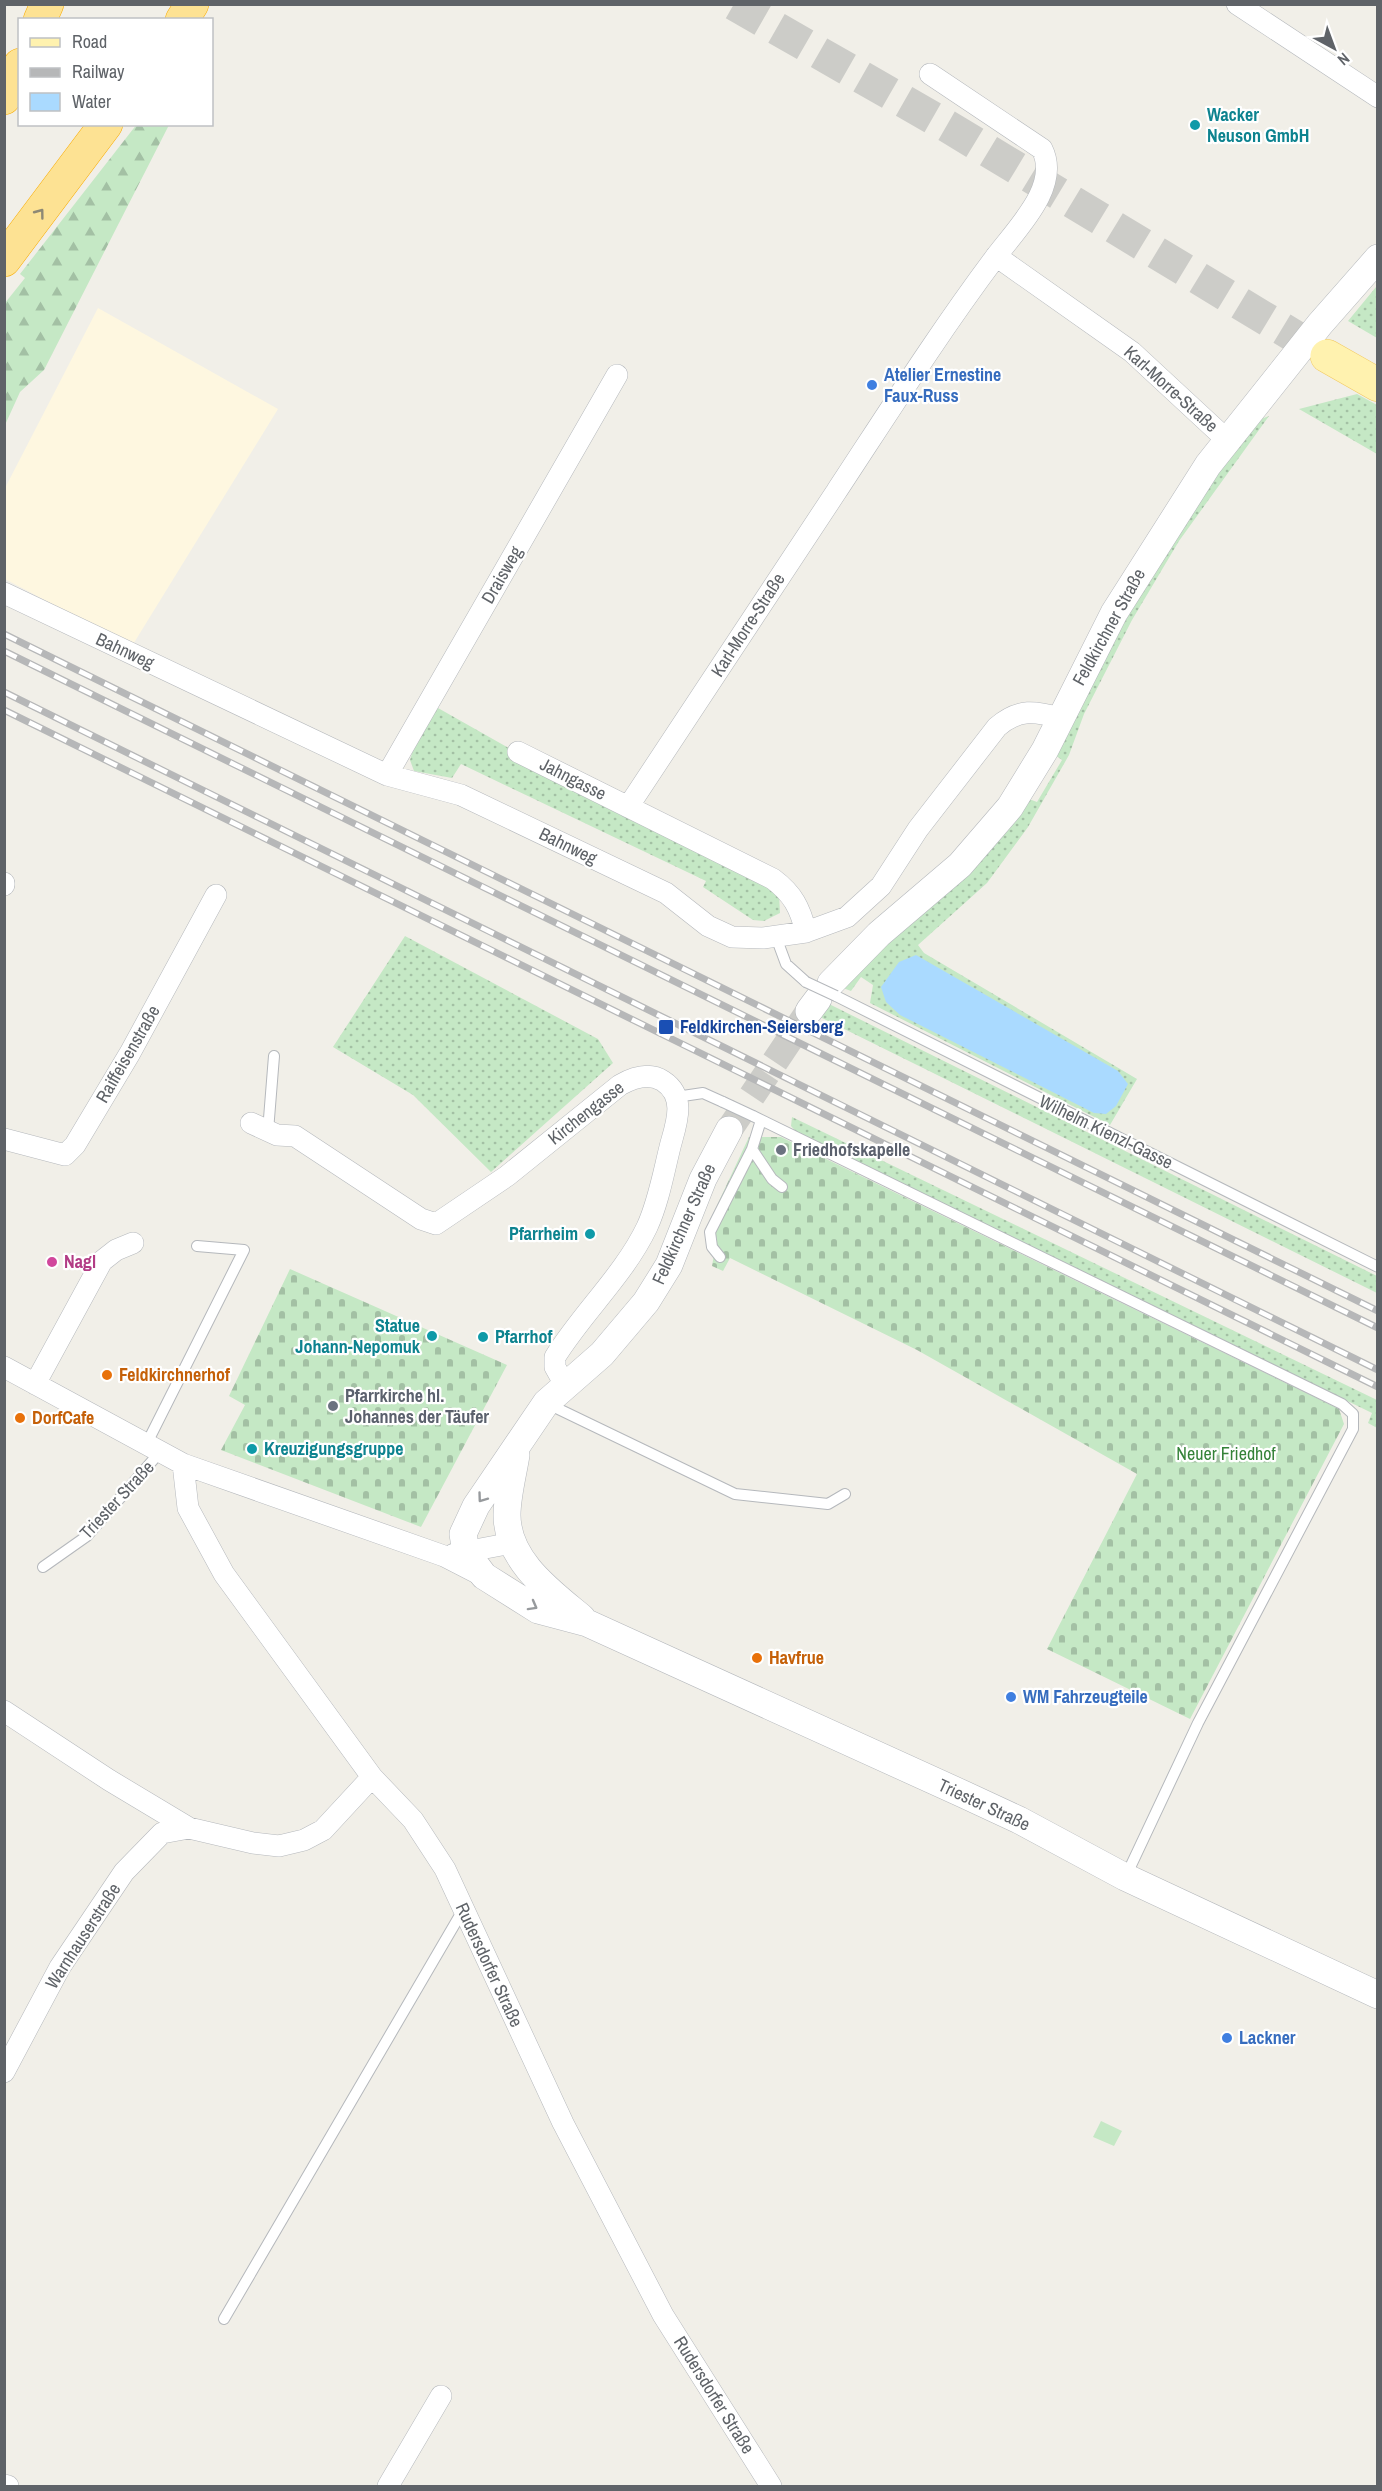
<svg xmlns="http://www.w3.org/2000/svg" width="1382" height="2491" font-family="'Archivo Narrow',sans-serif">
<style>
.commercial{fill:#fef7e0}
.grass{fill:url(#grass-dots)}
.forest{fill:url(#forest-firs)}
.cemetery{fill:url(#cemetery-stones)}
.garden{fill:#c5e8c5}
.water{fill:#aadaff}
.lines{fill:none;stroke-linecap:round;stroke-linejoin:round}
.tertiary-tunnel{stroke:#ccccc8;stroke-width:27;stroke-dasharray:27 14;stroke-linecap:butt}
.primary-tunnel{stroke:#ccccc8;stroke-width:33;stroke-dasharray:33 16;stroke-linecap:butt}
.service-casing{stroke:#b5b8bc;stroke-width:12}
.minor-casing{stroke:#b5b8bc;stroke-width:22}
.tertiary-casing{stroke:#b5b8bc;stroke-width:28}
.primary-casing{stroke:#f2c960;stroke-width:34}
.motorway-casing{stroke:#f9ab00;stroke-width:34}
.service{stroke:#fff;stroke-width:10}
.minor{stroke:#fff;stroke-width:21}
.tertiary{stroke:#fff;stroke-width:27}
.primary{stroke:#fff2af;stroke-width:33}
.motorway{stroke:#fde293;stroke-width:33}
.rail-casing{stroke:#b6b7b8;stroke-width:7}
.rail{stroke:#fff;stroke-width:4.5;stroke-dasharray:14;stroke-linecap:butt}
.service-bridge-casing{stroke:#b5b8bc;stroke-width:12;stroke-linecap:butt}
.service-bridge{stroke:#fff;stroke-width:10}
.oneway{stroke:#8e8975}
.oneway2{stroke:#979a9d}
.culture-dot{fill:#0f9aa8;stroke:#fff;stroke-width:2}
.shop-dot{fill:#3f7fe0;stroke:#fff;stroke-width:2}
.transit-dot{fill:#1a4fb4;stroke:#fff;stroke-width:2}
.worship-dot{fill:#6b7280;stroke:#fff;stroke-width:2}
.hotel-dot{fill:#d1479c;stroke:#fff;stroke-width:2}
.food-dot{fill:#e8710a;stroke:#fff;stroke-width:2}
.labels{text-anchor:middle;stroke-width:4.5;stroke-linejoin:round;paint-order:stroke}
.culture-label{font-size:18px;font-weight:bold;fill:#0d838f;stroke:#fff;text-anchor:start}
.shop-label{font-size:18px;font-weight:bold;fill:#366cbe;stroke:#fff;text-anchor:start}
.street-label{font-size:18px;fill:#5f6368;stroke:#fff}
.transit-label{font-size:18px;font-weight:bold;fill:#164399;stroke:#fff;text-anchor:start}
.worship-label{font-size:18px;font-weight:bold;fill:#5b616d;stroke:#fff;text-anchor:start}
.hotel-label{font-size:18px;font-weight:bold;fill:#b23c85;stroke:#fff;text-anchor:start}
.food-label{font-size:18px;font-weight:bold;fill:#c56008;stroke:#fff;text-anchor:start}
.park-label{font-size:18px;fill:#348238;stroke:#fff}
</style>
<defs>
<pattern id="grass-dots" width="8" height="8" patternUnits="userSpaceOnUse" patternTransform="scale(1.5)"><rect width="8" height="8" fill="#c5e8c5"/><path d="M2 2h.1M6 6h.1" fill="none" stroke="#a3c0a4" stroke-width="1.8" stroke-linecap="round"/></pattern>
<pattern id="forest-firs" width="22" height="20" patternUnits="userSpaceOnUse" patternTransform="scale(1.5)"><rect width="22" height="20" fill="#c5e8c5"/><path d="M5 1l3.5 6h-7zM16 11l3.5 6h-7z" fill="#a3c0a4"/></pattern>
<pattern id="cemetery-stones" width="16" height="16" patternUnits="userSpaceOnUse" patternTransform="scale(1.5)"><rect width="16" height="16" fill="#c5e8c5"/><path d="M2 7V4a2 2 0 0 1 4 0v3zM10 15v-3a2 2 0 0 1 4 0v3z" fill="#a3c0a4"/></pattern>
</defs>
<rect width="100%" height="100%" fill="#f1efe8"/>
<path class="commercial" d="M98 308 278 409 132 646 5 579 4 490Z"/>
<path class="grass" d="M1376 287 1378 288 1377 338 1348 321Z
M1357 394 1377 405V454L1299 409Z
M1269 416 1179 541 1132 620 1084 714 1069 755 1028 827 987 883 918 945 924 953 1137 1079 1110 1125 870 1003 873 985 861 977 851 991 843 988 888 943 968 874 1029 799 1037 802 1062 760 1055 755 1140 593 1233 450 1261 419Z
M438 708 624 813 779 894 780 913 764 921 753 920 703 887 706 881 461 764 452 778 414 771 410 760 416 740Z
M405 936 598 1039 613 1063 491 1172 413 1095 333 1047Z
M829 1004 1377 1276V1293L820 1017Z
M792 1117 1377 1400V1428L1368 1423 1372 1413 797 1133 791 1126Z"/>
<path class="forest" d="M137 124 169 125 44 370 20 392 5 425V303L25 278 20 274Z"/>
<path class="cemetery" d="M749 1137H781L1339 1409 1344 1424 1190 1719 1047 1649 1137 1474 917 1350 730 1258 723 1271 712 1266 717 1238 705 1231Z
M290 1269 507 1365 421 1527 221 1450 245 1405 229 1396Z"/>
<path class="garden" d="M1101 2121 1122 2131 1114 2146 1093 2137Z"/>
<path class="water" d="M916 955 1118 1071 1128 1084 1116 1106 1106 1114 1094 1113 900 1015 886 1002 881 987 899 962Z"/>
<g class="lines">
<path class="tertiary-tunnel" d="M729 1130 809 1011"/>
<path class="primary-tunnel" d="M734 4 947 126 1327 356"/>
<g class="service-casing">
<path id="service" d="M776 937 786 964 806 982
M836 996 1378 1267
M676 1097 703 1093 723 1102
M753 1116 1342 1404 1353 1414V1429L1198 1723 1126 1876
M268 1131 274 1056
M752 1149 772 1179 782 1187
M720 1257 712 1247 710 1232 752 1149 761 1120
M546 1403 735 1494 828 1504 845 1494
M146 1445 244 1250 197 1246
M43 1567 87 1536 160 1452
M224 2319 463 1910"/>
</g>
<g class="minor-casing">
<path id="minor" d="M1237 4 1378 97
M996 256 1132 352 1227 440
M4 593 387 775 461 795 666 893 708 926 732 937 763 938 806 932 847 917 881 886 918 829 997 727C1019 708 1035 711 1061 718
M518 752 773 879C793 894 800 908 806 932
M387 775 617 375
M628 807C698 702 767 597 836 492 888 413 938 334 994 259 1016 229 1061 187 1042 149L930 74
M4 883V885
M251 1123 277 1135 295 1136 421 1219 436 1224 507 1176 620 1085C634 1077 649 1072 663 1081 686 1096 677 1122 671 1143 664 1170 659 1201 647 1227 624 1275 583 1312 555 1357V1367L565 1385
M4 1139 65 1155 75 1145 130 1053 216 895
M4 1367 183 1464 444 1556 481 1575
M35 1384 102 1261 116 1250 133 1243
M183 1464 188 1508 224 1574 372 1777 413 1820 445 1869 563 2123 663 2315 771 2486
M454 1554 512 1543
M4 1711 109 1780 189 1828 253 1843 279 1846 304 1840 323 1830 372 1777
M4 2072 60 1967 124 1872 162 1833 189 1828
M4 2485 8 2486
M388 2486 441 2396"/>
</g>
<g class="tertiary-casing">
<path id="tertiary" d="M831 983 879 934 960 865 1010 807 1045 750 1114 613 1208 465 1320 324 1378 258
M809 1011 818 999
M729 1130 703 1179 669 1265 646 1302 602 1354 546 1403 476 1506 463 1534 466 1552 484 1576 538 1610 587 1623 963 1794 1019 1820 1125 1877 1378 1995
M516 1455C513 1474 507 1496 507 1515 507 1561 551 1592 582 1618"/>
</g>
<g class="primary-casing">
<path id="primary" d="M1327 356 1378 385"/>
</g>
<g class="motorway-casing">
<path id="motorway" d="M40 20 47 4
M182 20 192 4
M4 98 20 65
M4 260 106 124"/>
</g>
<use href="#service" class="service"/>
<use href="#minor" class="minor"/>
<use href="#tertiary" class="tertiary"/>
<use href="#primary" class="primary"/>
<use href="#motorway" class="motorway"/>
<g class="rail-casing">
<path id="rail" d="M4 634 1378 1311
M4 651 1378 1328
M4 692 1378 1370
M4 710 1378 1387"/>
</g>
<use href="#rail" class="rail"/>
<g class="service-bridge-casing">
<path id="service-bridge" d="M806 982 836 996
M723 1102 753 1116"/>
</g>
<use href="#service-bridge" class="service-bridge"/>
</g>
<defs><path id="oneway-chevron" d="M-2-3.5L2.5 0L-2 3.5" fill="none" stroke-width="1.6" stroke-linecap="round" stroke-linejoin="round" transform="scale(1.5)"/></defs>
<use class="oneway" href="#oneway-chevron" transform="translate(40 213) rotate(-53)"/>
<g class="oneway2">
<use href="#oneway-chevron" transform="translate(482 1498) rotate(126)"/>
<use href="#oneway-chevron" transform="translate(533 1606) rotate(29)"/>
</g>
<g class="culture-dot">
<circle cx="1195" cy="125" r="6"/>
<circle cx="590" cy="1234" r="6"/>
<circle cx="432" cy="1336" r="6"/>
<circle cx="483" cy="1337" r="6"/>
<circle cx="252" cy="1449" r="6"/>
</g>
<g class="shop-dot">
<circle cx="872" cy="385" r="6"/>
<circle cx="1011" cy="1697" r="6"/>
<circle cx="1227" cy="2038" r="6"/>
</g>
<rect class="transit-dot" x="658" y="1019" width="16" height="16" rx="3"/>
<g class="worship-dot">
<circle cx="781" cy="1150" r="6"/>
<circle cx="333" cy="1406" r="6"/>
</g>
<circle class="hotel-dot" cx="52" cy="1262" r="6"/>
<g class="food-dot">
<circle cx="107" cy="1375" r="6"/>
<circle cx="20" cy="1418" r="6"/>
<circle cx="757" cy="1658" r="6"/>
</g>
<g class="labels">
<g class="culture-label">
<text x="1207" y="121">Wacker<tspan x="1207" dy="21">Neuson GmbH</tspan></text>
<text x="578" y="1240" text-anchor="end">Pfarrheim</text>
<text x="420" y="1332" text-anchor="end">Statue<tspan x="420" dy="21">Johann-Nepomuk</tspan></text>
<text x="495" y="1343">Pfarrhof</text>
<text x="264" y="1455">Kreuzigungsgruppe</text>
</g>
<g class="shop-label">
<text x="884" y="381">Atelier Ernestine<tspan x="884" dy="21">Faux-Russ</tspan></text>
<text x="1023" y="1703">WM Fahrzeugteile</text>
<text x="1239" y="2044">Lackner</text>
</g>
<g class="street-label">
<text transform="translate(1171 389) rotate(42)" y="6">Karl-Morre-Straße</text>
<text transform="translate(502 575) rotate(-60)" y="6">Draisweg</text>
<text transform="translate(748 625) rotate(-57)" y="6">Karl-Morre-Straße</text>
<text transform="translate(1109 627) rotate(-61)" y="6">Feldkirchner Straße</text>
<text transform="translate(125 651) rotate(25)" y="6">Bahnweg</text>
<text transform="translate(573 779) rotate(27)" y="6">Jahngasse</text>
<text transform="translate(568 846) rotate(26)" y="6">Bahnweg</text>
<text transform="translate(128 1054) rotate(-60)" y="6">Raiffeisenstraße</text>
<text transform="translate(586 1113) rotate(-38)" y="6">Kirchengasse</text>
<text transform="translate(1106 1132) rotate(26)" y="6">Wilhelm Kienzl-Gasse</text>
<text transform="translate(684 1224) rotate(-66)" y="6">Feldkirchner Straße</text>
<text transform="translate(117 1500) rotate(-47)" y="6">Triester Straße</text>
<text transform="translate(984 1805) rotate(25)" y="6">Triester Straße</text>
<text transform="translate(83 1936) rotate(-57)" y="6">Warnhauserstraße</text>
<text transform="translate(489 1965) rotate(65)" y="6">Rudersdorfer Straße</text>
<text transform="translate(714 2395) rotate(58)" y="6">Rudersdorfer Straße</text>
</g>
<g class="transit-label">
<text x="680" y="1033">Feldkirchen-Seiersberg</text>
</g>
<g class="worship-label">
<text x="793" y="1156">Friedhofskapelle</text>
<text x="345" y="1402">Pfarrkirche hl.<tspan x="345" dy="21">Johannes der Täufer</tspan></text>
</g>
<g class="hotel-label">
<text x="64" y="1268">Nagl</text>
</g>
<g class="food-label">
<text x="119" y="1381">Feldkirchnerhof</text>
<text x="32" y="1424">DorfCafe</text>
<text x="769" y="1664">Havfrue</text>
</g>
<g class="park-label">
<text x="1226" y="1460">Neuer Friedhof</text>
</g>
</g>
<rect width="1382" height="2491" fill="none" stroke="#5f6368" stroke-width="12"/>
<rect x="18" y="18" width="195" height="108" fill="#ffffff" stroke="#bfc1c3" stroke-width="1.5"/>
<rect x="30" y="38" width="30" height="9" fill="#fff2af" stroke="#bfc1c3" stroke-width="1.5"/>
<text x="72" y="48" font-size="18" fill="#5f6368">Road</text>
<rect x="30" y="68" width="30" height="9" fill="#b6b7b8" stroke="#bfc1c3" stroke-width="1.5"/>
<text x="72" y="78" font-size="18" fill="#5f6368">Railway</text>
<rect x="30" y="93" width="30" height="18" fill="#aadaff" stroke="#bfc1c3" stroke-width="1.5"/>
<text x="72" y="108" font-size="18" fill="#5f6368">Water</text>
<g transform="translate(1334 48) rotate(139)" stroke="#ffffff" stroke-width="4.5" paint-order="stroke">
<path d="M0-4.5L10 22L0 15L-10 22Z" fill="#5f6368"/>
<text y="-9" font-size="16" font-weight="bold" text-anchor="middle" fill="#5f6368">N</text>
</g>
</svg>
